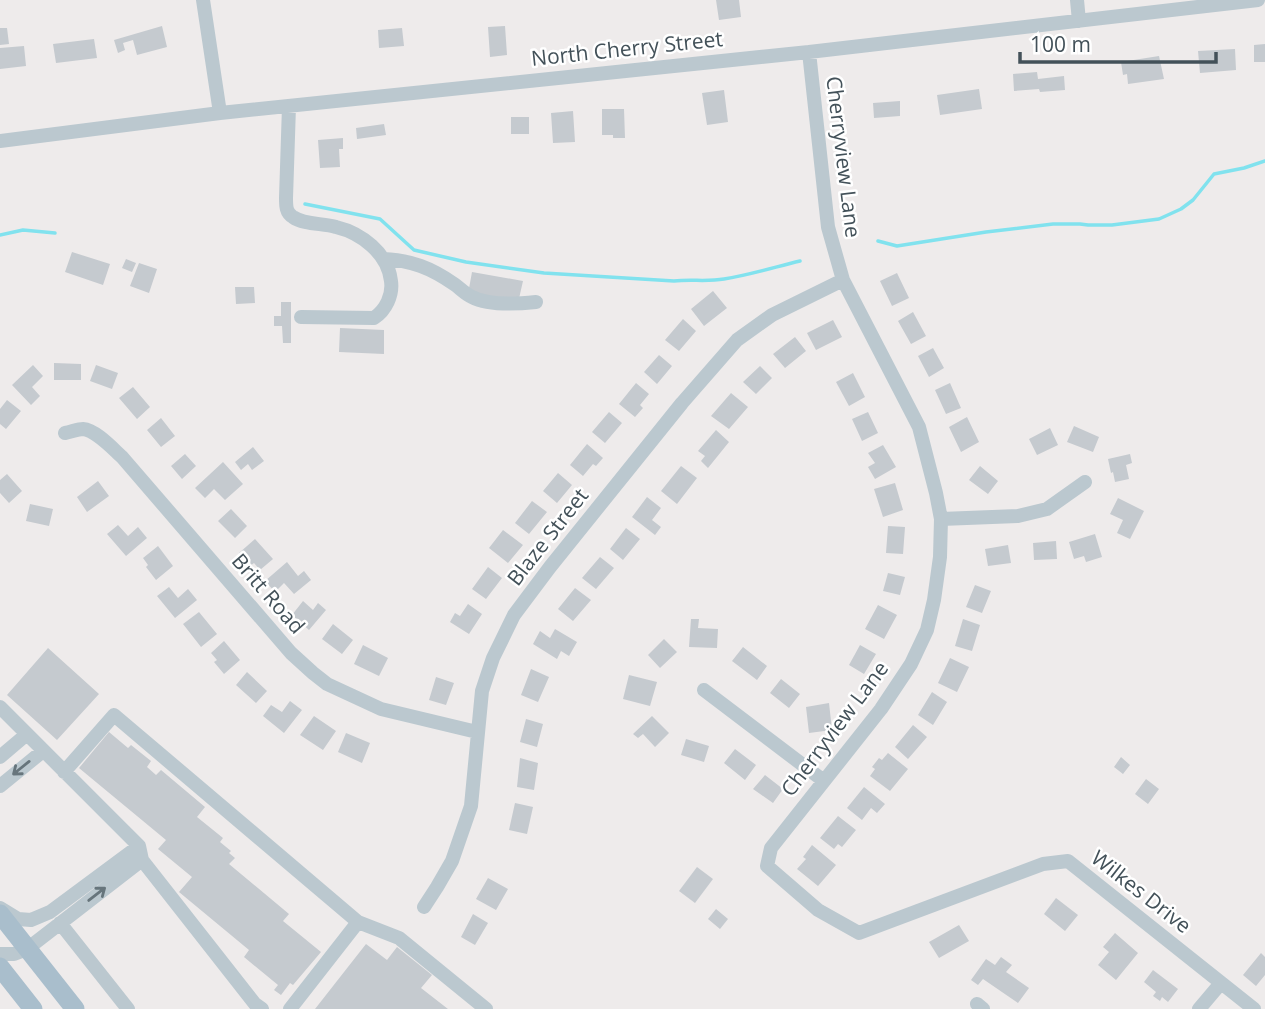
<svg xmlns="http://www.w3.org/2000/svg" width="1265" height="1009" font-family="'Open Sans',sans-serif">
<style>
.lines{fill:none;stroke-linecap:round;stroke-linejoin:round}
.stream{stroke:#81e2ee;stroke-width:3.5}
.building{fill:#c5cacf}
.minor{stroke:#bbc8cf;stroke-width:14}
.major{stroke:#a9becc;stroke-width:19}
.oneway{stroke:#67757c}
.labels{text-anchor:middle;stroke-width:5;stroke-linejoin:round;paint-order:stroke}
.street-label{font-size:21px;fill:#435159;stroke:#fff}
</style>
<rect width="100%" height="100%" fill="#eeebeb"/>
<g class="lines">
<path class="stream" d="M305 204 380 219 414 250 466 262 544 273 674 281C691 279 707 282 724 279 749 275 775 267 800 261
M0 235 23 230 55 233
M878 241 897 246 986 232 1053 224H1080L1088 225H1112L1159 219 1181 209 1193 200 1214 174 1244 168 1265 161"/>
</g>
<path class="building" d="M716 0H739L741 17 719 20Z
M162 26 167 47 137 55 133 40 123 43 125 50 118 53 114 40Z
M505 26 507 55 490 57 488 27Z
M0 28H7L9 44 0 45Z
M402 28 404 46 379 48 378 30Z
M94 39 97 58 56 63 53 44Z
M1265 44V62H1254V45Z
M24 46 26 66 0 69V48Z
M1235 49 1236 70 1200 73 1198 51Z
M1159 56 1164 79 1128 84 1127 74 1123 75 1121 62Z
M1037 72 1038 79 1064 76 1065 90 1040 92 1039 89 1014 91 1013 74Z
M979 89 982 109 940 115 937 95Z
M724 90 728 122 707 125 702 93Z
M900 101V116L874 118 873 103Z
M602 109H624L625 138H613V135H602Z
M573 111 575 142 553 143 551 113Z
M511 117H529V134H511Z
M384 124 386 135 357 139 356 128Z
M343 138V149H339L340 167 320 168 318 140Z
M72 252 110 264 103 285 65 272Z
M126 259 136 263 132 272 122 268Z
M139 263 157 269 149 293 130 286Z
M472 272 523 281 518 303 468 294Z
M897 273 909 298 892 306 880 281Z
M235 287H254L255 303 236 304Z
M713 291 727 308 704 326 691 309Z
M281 302H291V343H283L282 326H274V316H281Z
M913 312 926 336 911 344 898 321Z
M683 319 696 331 679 351 665 340Z
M833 320 842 337 816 350 807 333Z
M340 328 384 330V354L339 352Z
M795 337 806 351 785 368 773 354Z
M933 348 944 368 929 377 918 356Z
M659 355 672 366 657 384 644 372Z
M54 363 81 364V380H54Z
M33 365 43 376 32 387 40 396 31 405 12 385Z
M96 365 118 373 112 389 90 381Z
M760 366 772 378 756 394 743 382Z
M853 373 865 397 849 406 836 382Z
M636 383 649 394 640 405 643 408 635 417 619 404Z
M950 383 961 408 946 414 935 390Z
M133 387 150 407 137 419 119 398Z
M731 393 748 407 729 429 711 416Z
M7 400 21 411 6 429 0 424V409Z
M609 412 622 423 605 443 592 432Z
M868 412 878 433 862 441 852 419Z
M967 417 979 442 961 452 949 427Z
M161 418 175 436 161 447 147 430Z
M1074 426 1099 437 1093 452 1067 442Z
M1050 428 1058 445 1037 455 1029 439Z
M716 430 729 442 708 468 701 461 705 456 698 451Z
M587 444 603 458 596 466 593 464 583 476 570 465Z
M883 445 896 467 875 479 868 467 875 463 868 453Z
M253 447 264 461 252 470 248 464 241 470 235 462Z
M185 454 196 466 182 479 171 466Z
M1130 454 1132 463 1126 465 1129 479 1115 482 1113 472 1111 473 1108 459Z
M223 462 243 484 225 500 214 489 205 498 195 488Z
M681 466 697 478 677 504 661 491Z
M980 466 998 481 988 494 969 480Z
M558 473 572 485 557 503 543 491Z
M7 474 22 491 9 503 0 493V480Z
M98 481 109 496 87 512 77 497Z
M895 483 903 510 883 517 874 489Z
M647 497 661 508 652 520 661 527 655 535 632 517Z
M1118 498 1144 511 1130 539 1117 533 1123 520 1110 514Z
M532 501 547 512 529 534 515 523Z
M30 504 53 509 49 526 26 521Z
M231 509 247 526 235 538 218 521Z
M118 525 128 536 138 527 147 538 126 556 107 534Z
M888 526 905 527 903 554 886 553Z
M626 528 640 539 623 560 610 549Z
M503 530 523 545 508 563 489 548Z
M1095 534 1102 557 1086 562 1084 556 1074 559 1069 542Z
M255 539 273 559 260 570 254 563 250 566 239 553Z
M1056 541 1057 559 1034 560 1033 543Z
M1008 545 1011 563 988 566 985 549Z
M158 546 173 566 156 580 146 567 148 565 143 558Z
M600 557 614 568 596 589 582 578Z
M287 562 298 576 304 571 311 580 294 594 284 583 275 592 265 581Z
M488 567 502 578 486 599 472 589Z
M888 573 905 577 900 595 883 591Z
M975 585 991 591 982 613 966 607Z
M169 587 178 598 188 589 197 600 175 618 157 596Z
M575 588 591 600 573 621 558 609Z
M303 601 313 610 318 603 326 610 309 630 292 615Z
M468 604 482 614 469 634 450 622 455 613 460 616Z
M878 605 897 615 884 639 865 629Z
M199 612 217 634 201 647 183 624Z
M691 619H699L698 628 718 629 717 648 689 647Z
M963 619 980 625 972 651 955 646Z
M333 624 353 640 342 654 322 639Z
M555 629 577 642 569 656 561 651 557 659 533 644 540 631 550 638Z
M664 639 677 652 660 668 648 655Z
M224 641 240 660 224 674 214 662 217 660 211 653Z
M363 645 388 658 379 676 354 664Z
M860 645 876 654 864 674 849 665Z
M743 647 767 666 757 680 732 661Z
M48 648 99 694 57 740 7 695Z
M950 658 969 667 957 692 938 683Z
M531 669 549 677 538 702 521 695Z
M247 672 267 691 256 703 236 685Z
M629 675 657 682 650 706 623 699Z
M436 677 454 683 446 705 429 700Z
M781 679 800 694 789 708 770 693Z
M932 692 947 702 933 725 918 715Z
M290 701 302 710 284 733 263 716 271 705 282 712Z
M829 703 832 730 809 733 806 707Z
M314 716 336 731 323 750 300 735Z
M652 716 669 733 655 747 643 734 638 738 633 734Z
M526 719 543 724 537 747 520 742Z
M913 725 927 737 908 759 895 747Z
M109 732 128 748 131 745 151 761 147 767 156 775 161 770 205 807 197 817 223 838 220 842 231 851 229 853 235 858 229 864 289 914 283 921 321 952 293 985 290 983 281 995 274 990 278 985 244 957 249 950 179 892 192 877 158 849 166 840 79 768Z
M346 733 370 743 362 763 338 752Z
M686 739 709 746 704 762 681 755Z
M735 749 756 765 745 780 724 763Z
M888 753 908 769 890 791 870 776 875 769 872 767 879 758 882 760Z
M1121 757 1130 765 1123 774 1114 767Z
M520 758 538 763 534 790 517 787Z
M765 775 783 789 773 803 753 789Z
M1146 779 1159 789 1148 804 1135 794Z
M864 787 885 804 877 813 871 808 862 820 847 808Z
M515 803 533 807 527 834 509 830Z
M838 816 856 830 842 847 838 844 834 849 820 838Z
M812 845 836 865 818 886 797 869 806 859 803 857Z
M697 867 713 879 695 903 679 891Z
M488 878 508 889 496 910 476 899Z
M1056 898 1078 915 1065 931 1044 914Z
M716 909 728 919 720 929 708 919Z
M473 914 488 923 475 945 461 937Z
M959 925 969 941 939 958 929 942Z
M1115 933 1138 953 1116 980 1098 965 1109 952 1103 947Z
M366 944 387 960 397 947 432 975 421 988 448 1009H315Z
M1261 953 1265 957V975L1256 986 1243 975Z
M1001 957 1012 965 1006 972 1029 988 1018 1003 983 979 978 985 971 980 986 959 995 965Z
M1153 970 1178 989 1168 1002 1162 997 1160 1001 1153 996 1156 992 1144 982Z"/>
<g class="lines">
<path class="minor" d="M203 0 220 113
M1077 0 1079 21
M809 52 828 227 843 280 919 427 936 493 941 519 940 557 934 600 927 630 911 664 881 709 771 848 767 866 818 910 859 933 1043 864 1068 861 1254 1009
M289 106 286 198C286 206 286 213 293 217 304 225 323 223 336 227 361 233 388 253 391 281 393 295 386 310 374 318L301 317
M0 141 220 113 809 52 1258 0
M383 259C411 260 431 268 454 284 460 288 465 294 472 297 489 306 517 304 536 302
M65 433C71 432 78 429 83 429 96 430 113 449 122 457L291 653 313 673 327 684 381 709 477 732
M941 519 1018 516 1047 509 1085 482
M704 690 824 781
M0 707 139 846 142 860 255 1004 262 1009
M0 757 27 734
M64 772 114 715 358 922 399 938 486 1009
M0 786 43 751
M424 907 437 887 452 861 471 806 482 691 493 658 514 615 550 567 682 403 737 340 772 315 843 280
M0 908 18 919 31 920 50 912 139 846
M60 923 128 1009
M0 954H14L27 949 142 860
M977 1004 983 1009
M290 1009 358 922
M1199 1009 1221 983"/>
<path class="major" d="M0 914 75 1009
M0 967 33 1009"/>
</g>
<defs><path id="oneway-shaft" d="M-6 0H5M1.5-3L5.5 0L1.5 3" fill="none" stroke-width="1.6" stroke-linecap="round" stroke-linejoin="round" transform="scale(1.75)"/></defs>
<g class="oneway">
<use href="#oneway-shaft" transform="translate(21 768) rotate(141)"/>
<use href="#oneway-shaft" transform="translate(97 894) rotate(-38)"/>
</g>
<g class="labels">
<g class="street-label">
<text transform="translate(627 49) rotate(-6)" y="7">North Cherry Street</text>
<text transform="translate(843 157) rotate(83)" y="7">Cherryview Lane</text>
<text transform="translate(548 537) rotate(-52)" y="7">Blaze Street</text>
<text transform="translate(268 594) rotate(49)" y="7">Britt Road</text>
<text transform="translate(835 729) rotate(-53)" y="7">Cherryview Lane</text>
<text transform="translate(1141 892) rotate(38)" y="7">Wilkes Drive</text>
</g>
</g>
<path d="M1020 52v10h196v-10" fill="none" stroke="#435159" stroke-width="3.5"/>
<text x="1030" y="52" font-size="21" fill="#435159" stroke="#ffffff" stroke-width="5" paint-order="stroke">100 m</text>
</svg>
